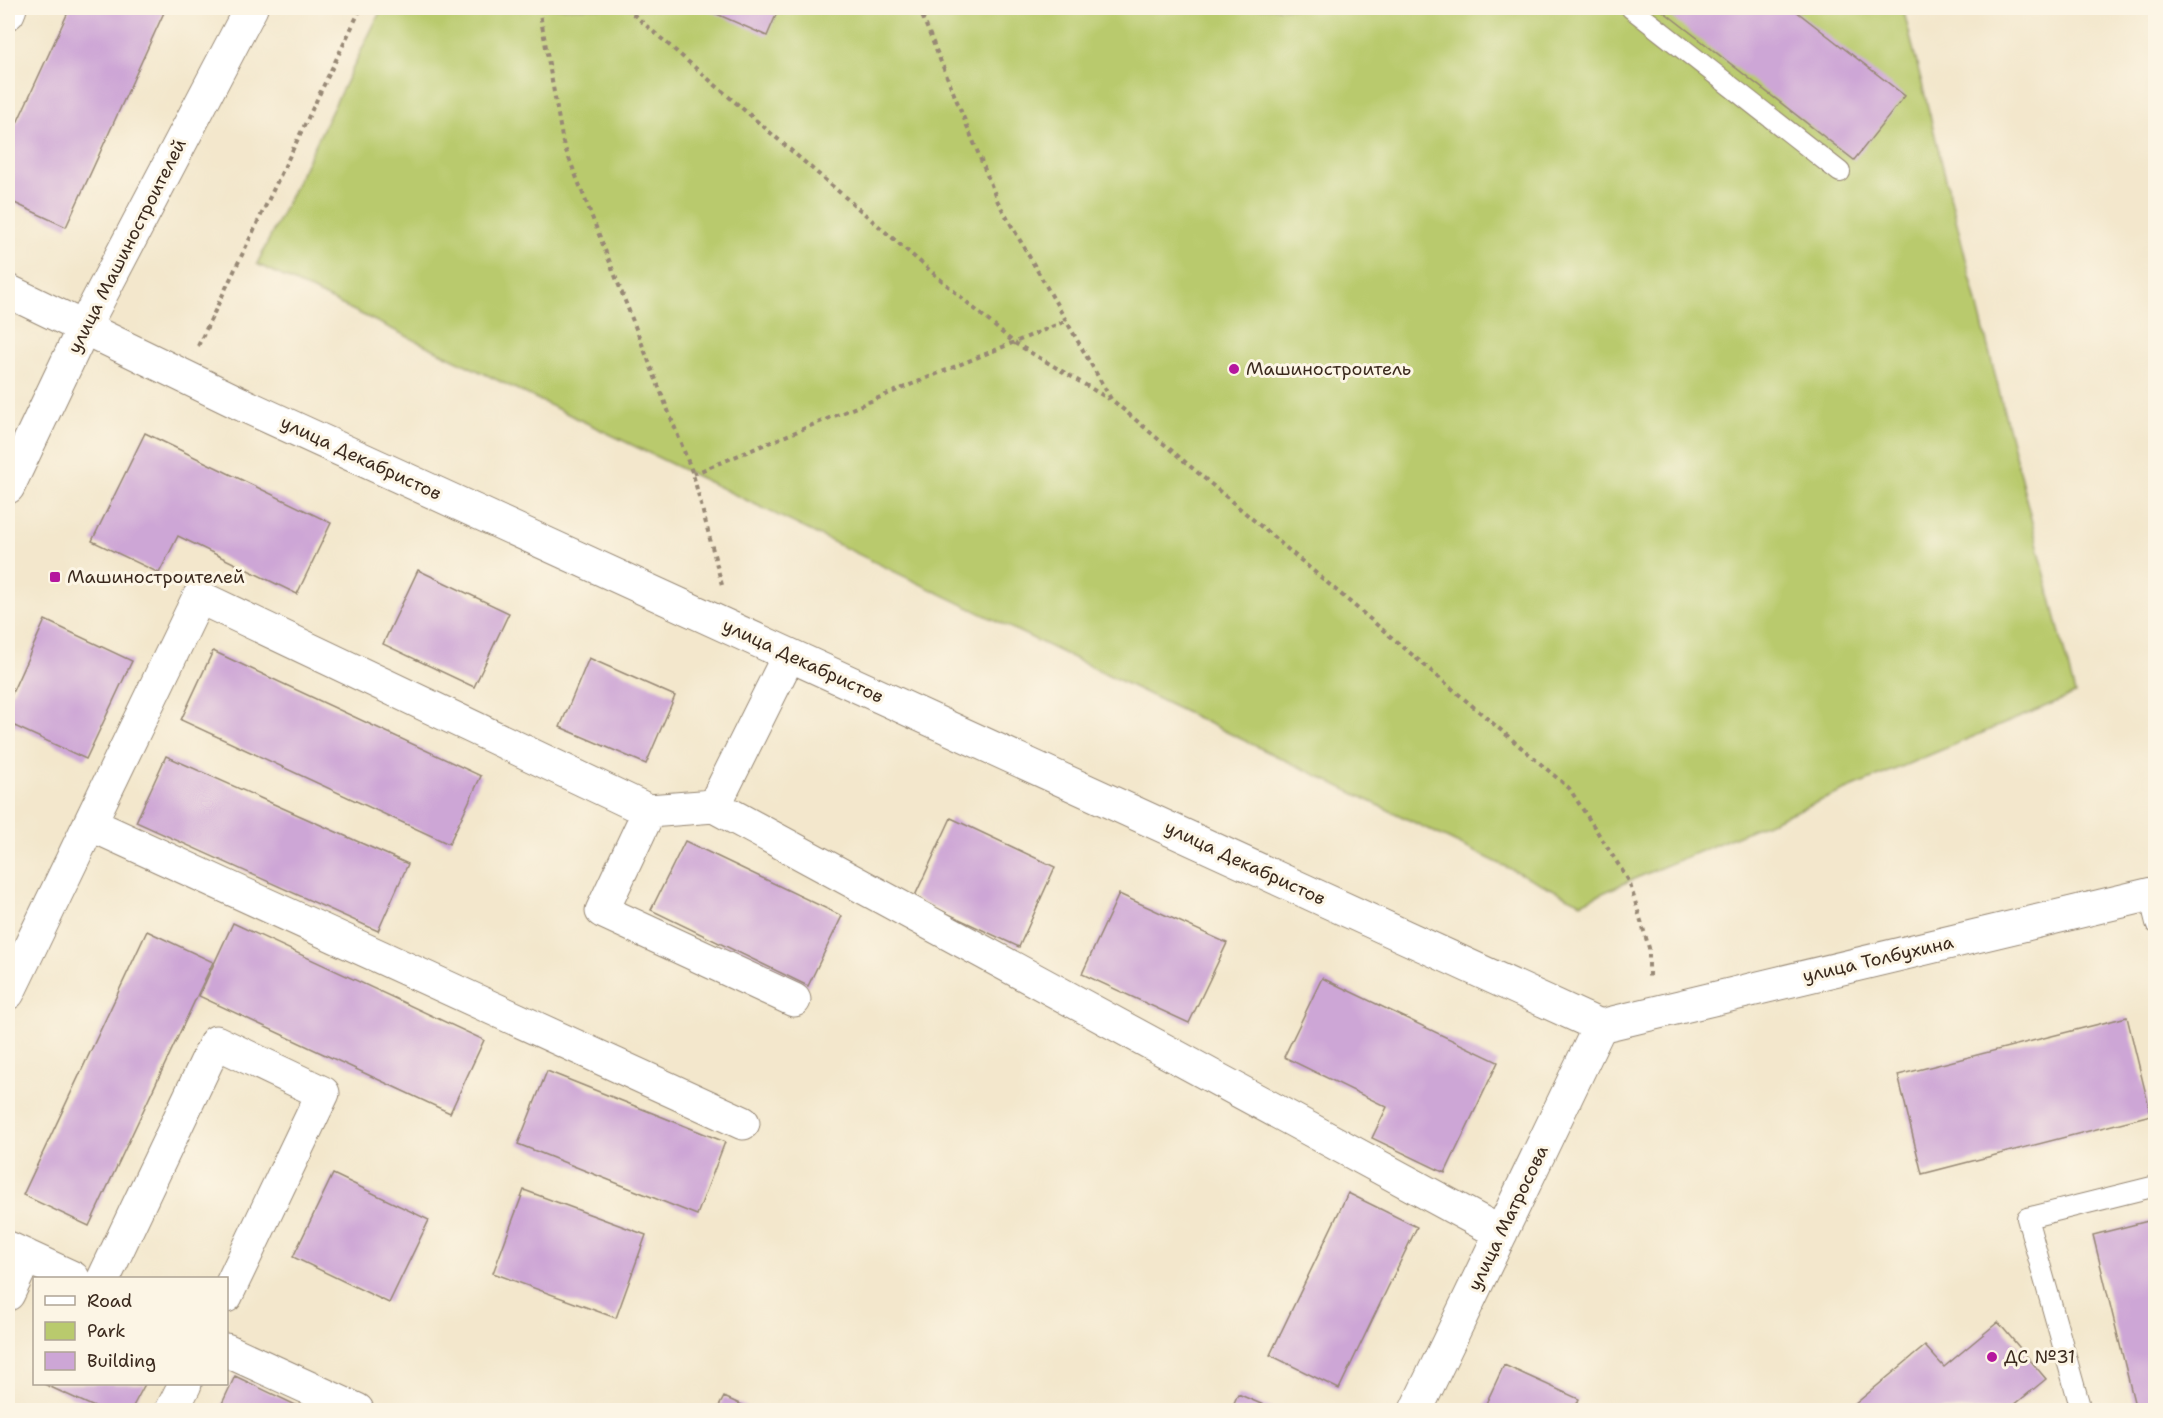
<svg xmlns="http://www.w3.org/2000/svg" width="2163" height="1418" font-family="'Shantell Sans',sans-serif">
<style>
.green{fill:#b9ca6d;stroke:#7a7a46;stroke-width:1.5}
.building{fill:#cda6d6}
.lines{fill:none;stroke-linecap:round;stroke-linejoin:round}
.service-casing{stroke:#978875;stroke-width:22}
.minor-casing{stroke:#978875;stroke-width:35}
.tertiary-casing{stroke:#978875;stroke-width:35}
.secondary-casing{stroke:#978875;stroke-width:35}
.path{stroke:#978875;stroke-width:4;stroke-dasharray:4.5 4.5;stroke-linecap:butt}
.service{stroke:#fff;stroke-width:20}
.minor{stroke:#fff;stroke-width:33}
.tertiary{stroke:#fff;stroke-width:33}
.secondary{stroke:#fff;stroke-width:33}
.poi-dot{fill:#b5179e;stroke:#fcf5e5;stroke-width:2}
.labels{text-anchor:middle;stroke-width:6;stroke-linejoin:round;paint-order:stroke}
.street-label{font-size:18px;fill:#3b2a1e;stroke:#fcf5e5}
.poi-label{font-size:18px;fill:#3b2a1e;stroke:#fcf5e5;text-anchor:start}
</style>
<rect width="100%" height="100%" fill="#fcf5e5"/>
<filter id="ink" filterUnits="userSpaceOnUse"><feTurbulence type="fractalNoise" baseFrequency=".0167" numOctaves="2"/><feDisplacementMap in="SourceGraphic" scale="12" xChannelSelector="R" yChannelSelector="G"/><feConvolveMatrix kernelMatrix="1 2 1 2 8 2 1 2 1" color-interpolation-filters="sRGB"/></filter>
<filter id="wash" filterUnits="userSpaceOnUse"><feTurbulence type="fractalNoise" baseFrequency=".008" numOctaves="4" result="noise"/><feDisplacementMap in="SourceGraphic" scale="24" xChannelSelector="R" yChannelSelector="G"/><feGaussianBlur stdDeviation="1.35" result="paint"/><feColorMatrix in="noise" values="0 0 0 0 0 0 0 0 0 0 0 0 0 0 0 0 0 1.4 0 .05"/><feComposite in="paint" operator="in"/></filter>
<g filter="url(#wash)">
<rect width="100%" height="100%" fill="#f3e7cc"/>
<path class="green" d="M382 8H1903L2075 694 1629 881 1581 903 257 264Z"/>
<g id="blocks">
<path class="building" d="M70 8H166L66 227 8 200V118L17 123Z
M703 8H779L767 36Z
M1659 8H1792L1905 96 1854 160Z
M145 433 331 523 297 594 178 536 159 573 92 541Z
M418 570 509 613 474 687 383 644Z
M45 620 132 661 86 759 8 723V702Z
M213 651 481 776 449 844 181 720Z
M589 658 675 696 646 764 560 727Z
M166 756 408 864 378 931 136 822Z
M951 818 1055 867 1019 947 914 898Z
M685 841 842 916 808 986 651 910Z
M1119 894 1227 943 1189 1023 1082 974Z
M233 923 484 1040 450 1113 199 996Z
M147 931 213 962 89 1226 23 1195Z
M1322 978 1498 1062 1445 1173 1372 1138 1387 1107 1284 1057Z
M2127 1017 2151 1115 1922 1174 1898 1075Z
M547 1071 725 1142 697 1215 518 1144Z
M333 1174 429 1220 389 1303 293 1257Z
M524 1190 646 1235 616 1318 493 1273Z
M1348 1193 1417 1227 1339 1389 1270 1355Z
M2156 1219V1410H2136L2093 1235Z
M1998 1322 2046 1379 2008 1410H1848L1925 1346 1944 1367Z
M1504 1365 1579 1399 1574 1410H1483Z
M235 1376 306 1410H219Z
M44 1384H145L131 1410H101Z
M1238 1394 1275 1410H1231Z
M724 1397 753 1410H717Z"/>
</g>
</g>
<g filter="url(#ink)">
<use href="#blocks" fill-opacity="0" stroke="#978875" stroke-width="1.5"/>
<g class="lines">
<g class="service-casing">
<path id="service" d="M1631 8 1840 172
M2149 895 2156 923
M2081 1410 2027 1218 2156 1186"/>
</g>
<g class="minor-casing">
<path id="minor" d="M8 13 10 8
M8 291 239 403 1600 1026 1416 1410
M714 806 789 655
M649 811 602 911 794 1000
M90 824 743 1123
M8 993 199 597 649 811 714 806 1501 1233
M8 1248 73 1278
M104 1278 216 1042 323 1093 226 1296
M8 1294 26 1256
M226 1350 357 1410
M172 1410 185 1384"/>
</g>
<g class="tertiary-casing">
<path id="tertiary" d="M1600 1026 2156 893"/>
</g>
<g class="secondary-casing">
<path id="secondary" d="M8 487 84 327 251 8"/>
</g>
<path class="path" d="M539 8 563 143 693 474 722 585
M626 8 1013 342 1109 399
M919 8 998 202 1111 399 1569 788 1629 881 1649 948V979
M198 346 361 8
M693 474 1066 321"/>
<use href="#service" class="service"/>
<use href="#minor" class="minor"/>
<use href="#tertiary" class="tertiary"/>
<use href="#secondary" class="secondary"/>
</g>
</g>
<g class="poi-dot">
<circle cx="1234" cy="369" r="6"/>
<rect x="49" y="571" width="12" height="12" rx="3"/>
<circle cx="1992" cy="1357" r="6"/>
</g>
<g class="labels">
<g class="street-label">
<text transform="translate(127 246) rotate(-63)" y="6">улица Машиностроителей</text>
<text transform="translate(361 458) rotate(25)" y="6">улица Декабристов</text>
<text transform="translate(803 661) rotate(25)" y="6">улица Декабристов</text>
<text transform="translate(1245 863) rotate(25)" y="6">улица Декабристов</text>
<text transform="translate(1878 959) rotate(-13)" y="6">улица Толбухина</text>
<text transform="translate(1508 1218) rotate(-64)" y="6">улица Матросова</text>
</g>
<g class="poi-label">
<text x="1246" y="375">Машиностроитель</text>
<text x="67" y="583">Машиностроителей</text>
<text x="2004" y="1363">ДС №31</text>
</g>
</g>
<rect width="2163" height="1418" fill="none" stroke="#fcf5e5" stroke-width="30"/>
<rect x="33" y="1277" width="195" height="108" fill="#fcf5e5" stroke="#afa495" stroke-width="1.5"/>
<rect x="45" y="1296" width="30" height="9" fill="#ffffff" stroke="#afa495" stroke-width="1.5"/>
<text x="87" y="1307" font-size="18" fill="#3b2a1e">Road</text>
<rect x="45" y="1322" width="30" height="18" fill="#b9ca6d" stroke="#afa495" stroke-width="1.5"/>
<text x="87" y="1337" font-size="18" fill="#3b2a1e">Park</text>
<rect x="45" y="1352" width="30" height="18" fill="#cda6d6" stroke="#afa495" stroke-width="1.5"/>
<text x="87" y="1367" font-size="18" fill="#3b2a1e">Building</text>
</svg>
